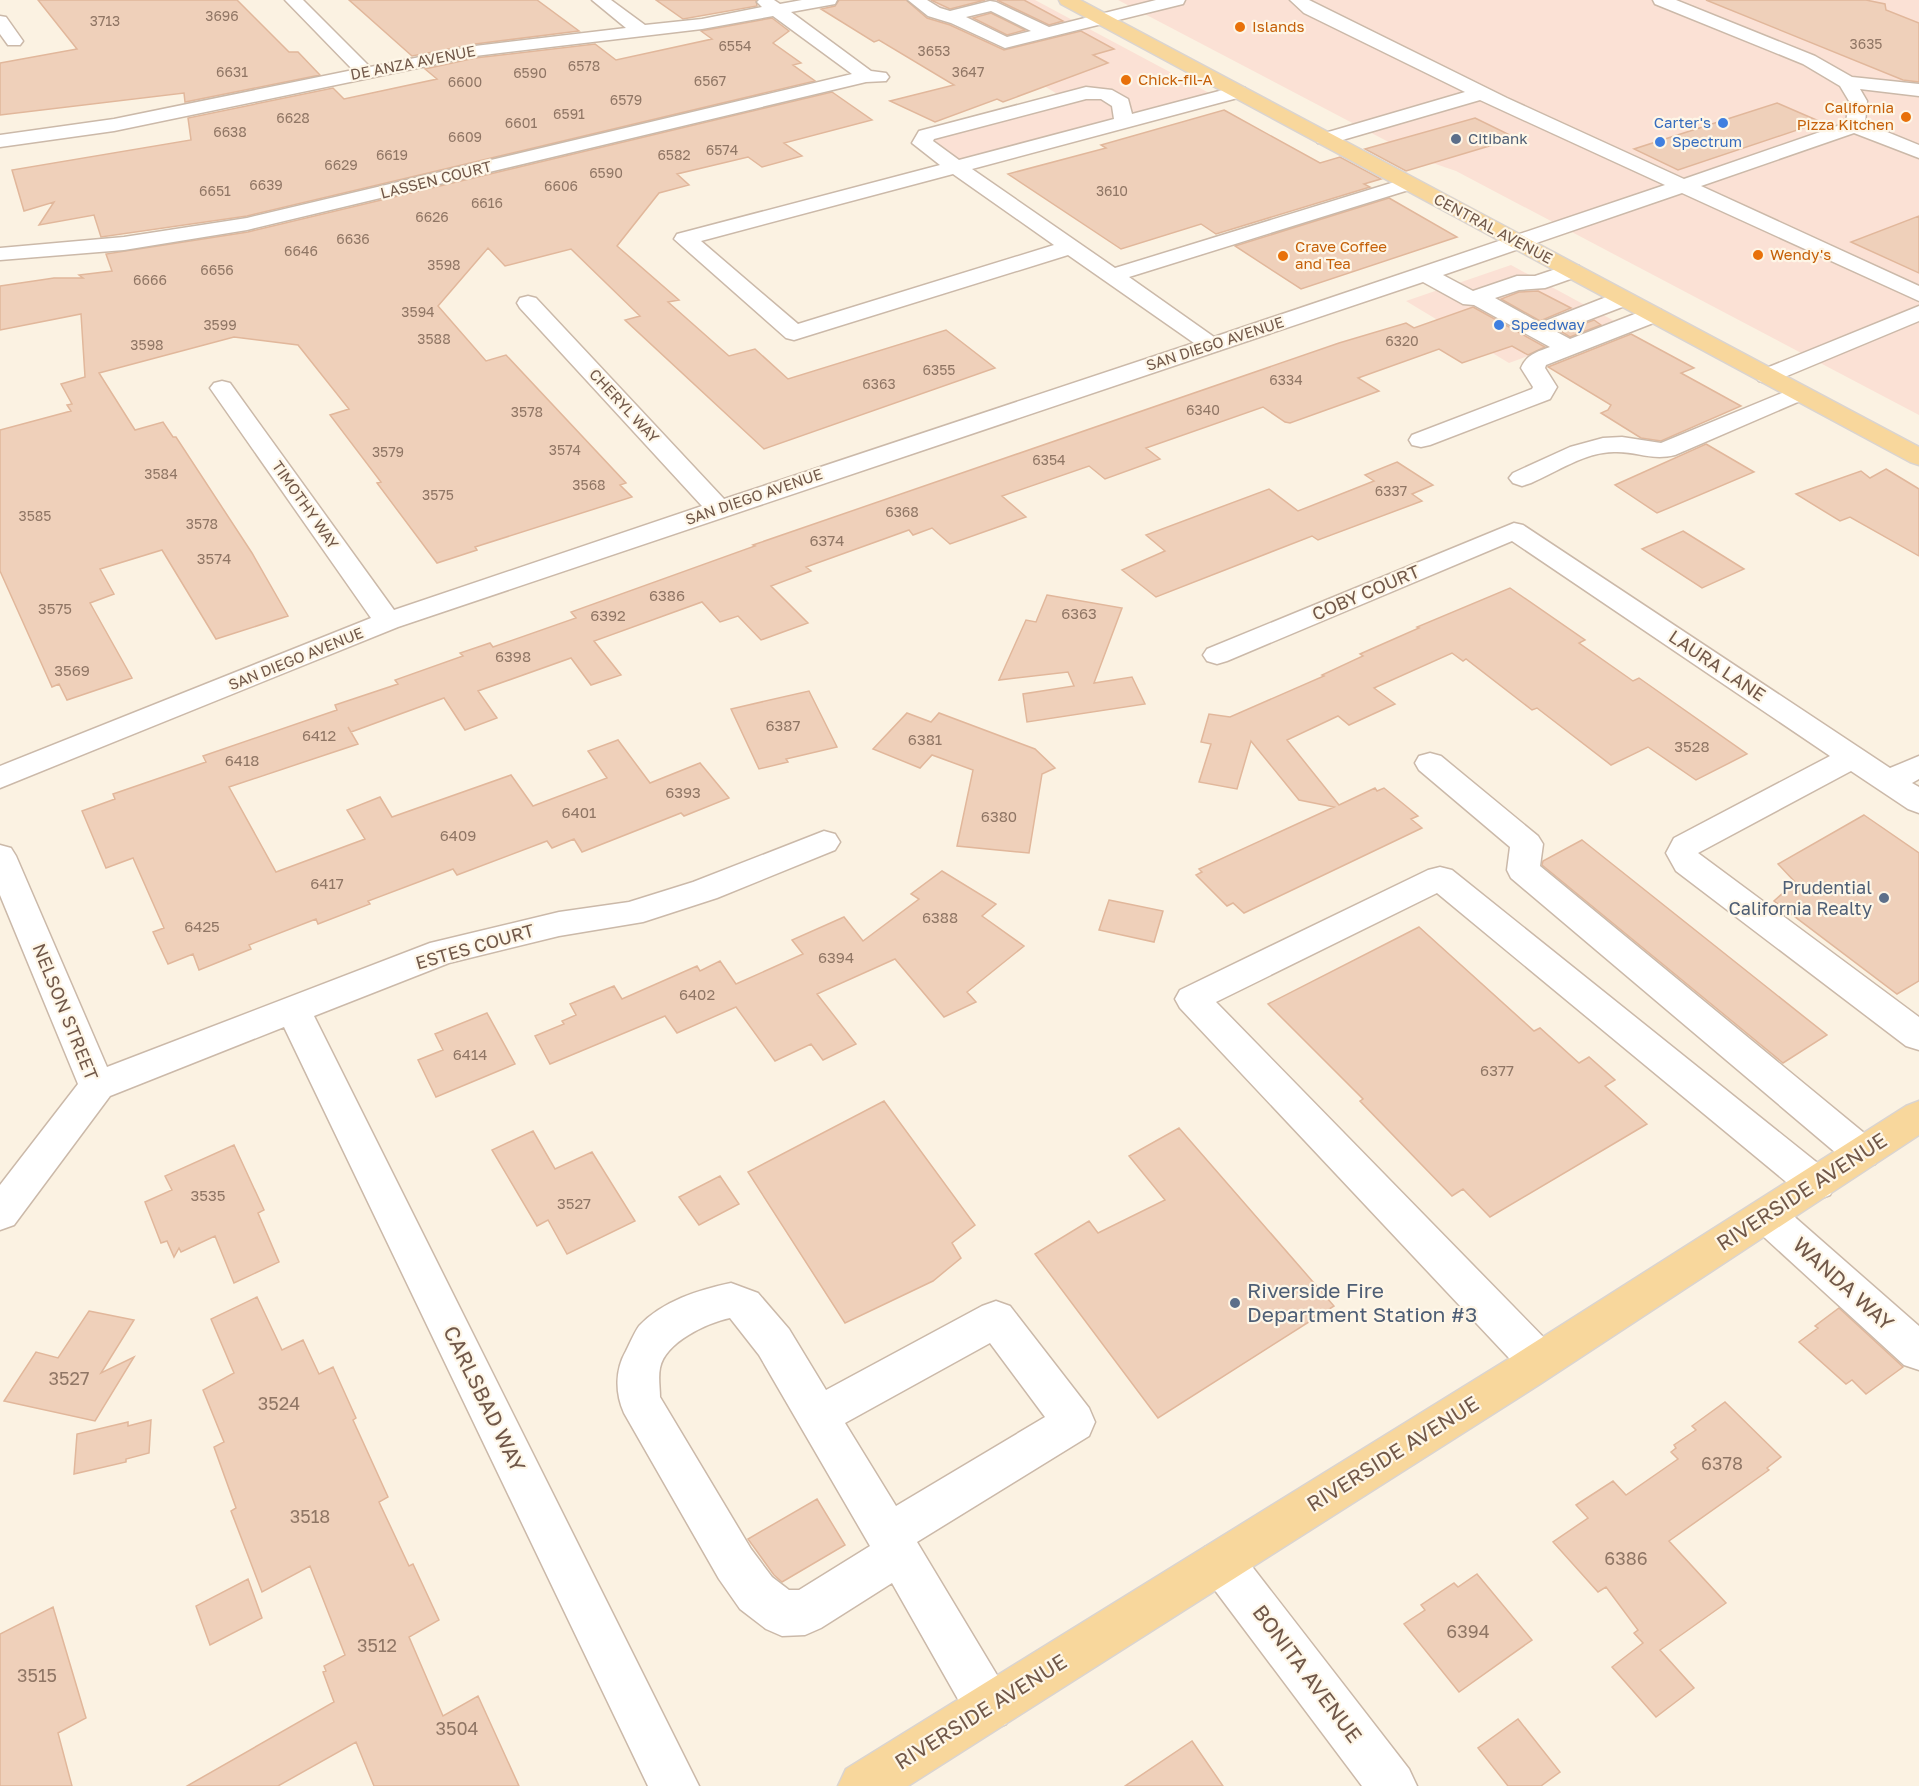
<svg xmlns="http://www.w3.org/2000/svg" width="1919" height="1786" font-family="'Golos Text',sans-serif">
<style>
.commercial{fill:#fbe1d5}
.building{fill:#efd0ba;stroke:#e1b79b;stroke-width:1.5}
.lines{fill:none;stroke-linecap:round;stroke-linejoin:round}
.minor-casing{stroke:#cbb9a9;stroke-width:3}
.major-casing{stroke:#dad4d0;stroke-width:3}
.minor{fill:#fff;fill-rule:evenodd}
.major{fill:#f8d79c;fill-rule:evenodd}
.food-dot{fill:#e8710a;stroke:#fef6e7;stroke-width:2}
.shop-dot{fill:#3f7fe0;stroke:#fef6e7;stroke-width:2}
.service-dot{fill:#5c6f8a;stroke:#fef6e7;stroke-width:2}
.labels{text-anchor:middle;stroke-width:4.5;stroke-linejoin:round;paint-order:stroke}
.far-number-label{font-size:14px;fill:#907665}
.far-food-label{font-size:15px;fill:#c56008;stroke:#fef6e7;text-anchor:start}
.far-street-label{font-size:15px;fill:#715849;stroke:#fef6e7}
.far-shop-label{font-size:15px;fill:#366cbe;stroke:#fef6e7;text-anchor:start}
.far-service-label{font-size:15px;fill:#4e5e75;stroke:#fef6e7;text-anchor:start}
.number-label{font-size:15px;fill:#907665}
.street-label{font-size:18px;fill:#715849;stroke:#fef6e7}
.service-label{font-size:18px;fill:#4e5e75;stroke:#fef6e7;text-anchor:end}
.near-number-label{font-size:18px;fill:#907665}
.near-street-label{font-size:21px;fill:#715849;stroke:#fef6e7}
.near-service-label{font-size:21px;fill:#4e5e75;stroke:#fef6e7;text-anchor:start}
</style>
<rect width="100%" height="100%" fill="#fbf2e2"/>
<path class="commercial" d="M904 0H1035L1211 94 961 161 921 133 1059 95Z
M1118 0H1919V415L1456 171 1421 159Z
M1511 265 1618 323 1509 363 1406 301Z"/>
<path class="building" d="M38 0H237L289 52H298L320 75 185 102 184 93 0 115V63L77 49Z
M349 0H537L579 31 475 44 412 56Z
M656 0H756L757 6 683 19Z
M839 0H906L927 18 950 25 1004 50 1081 31 1114 49 1093 55 1108 63 1003 102 997 99 935 122 890 101 954 85 879 40 874 42 821 9 835 6Z
M931 0H985L950 9Z
M997 0H1024L1063 21 1049 25Z
M1706 0H1866L1885 4 1886 10 1919 23V82L1903 80Z
M991 13 1025 30 1007 35 973 18Z
M772 18 789 31 773 43 801 63 793 65 815 81 247 216 101 237 94 215 39 225 54 202 24 211 12 170 191 140 188 118 333 88 344 99 437 79 425 69 475 58 595 44 616 60 712 39 701 31Z
M832 92 872 120 784 143 802 156 762 167 748 157 677 174 689 185 659 193 617 246 679 300 668 302 729 356 755 349 788 379 946 330 995 368 764 449 625 320 640 316 571 249 505 266 488 248 438 306 486 361 506 355 626 483 620 485 632 497 475 547 477 550 437 563 377 483 381 482 330 415 349 409 298 345 234 337 99 373 135 430 163 422 173 437H176L252 553 288 616 216 639 162 550 100 569 114 594 90 603 132 678 67 700 59 684 52 687 0 571V430L71 411 67 405 72 404 61 384 85 377 81 314 0 330V286L54 278H83L79 275 112 271 106 254 248 232Z
M1777 103 1821 122 1678 170 1634 149Z
M1224 110 1320 163 1340 157 1381 179 1364 184 1370 187 1216 234 1201 224 1121 249 1008 174 1106 148 1101 145Z
M1475 118 1516 138 1406 171 1365 149Z
M1389 198 1457 237 1301 289 1235 246Z
M1919 216V273L1851 242Z
M1538 291 1571 308 1540 321 1501 299 1519 292Z
M1473 307 1545 347 1528 355 1512 346 1462 363 1439 349 1358 378 1379 391 1290 423 1285 422 1263 407 1146 448 1160 459 1105 479 1089 466 1002 496 1026 517 950 544 932 528 913 535 909 530 806 567 811 571 771 586 808 623 761 640 738 616 720 622 702 602 594 641 621 675 591 685 571 658 478 691 497 718 465 730 444 698 351 732 348 727 358 744 229 787 276 872 365 839 347 810 380 797 392 817 511 775 533 806 607 778 588 751 618 740 650 783 700 763 729 798 684 816 681 813 582 852 574 839 552 848 547 841 457 875 453 869 368 901 370 904 318 924 316 919 249 945 251 949 199 970 193 954 168 964 153 932 164 928 133 858 106 868 82 811 115 799 113 794 206 762 203 756 337 710 335 705 398 684 395 680 463 656 460 653 490 643 493 647 576 618 571 612 755 546 753 545 1339 343 1406 323 1414 328Z
M1594 320 1601 325 1570 337 1562 332Z
M1631 334 1694 368 1681 373 1741 406 1661 441 1641 438 1601 413 1608 410 1611 405 1548 367Z
M1706 444 1754 472 1657 513 1615 485Z
M1397 462 1433 485 1412 494 1422 501 1318 540 1312 536 1156 597 1122 570 1165 551 1146 535 1269 489 1298 511 1374 481 1365 475Z
M1886 469 1919 489V556L1850 517 1840 521 1796 494 1861 471 1870 478Z
M1683 531 1744 569 1702 588 1642 549Z
M1510 588 1585 640 1579 643 1633 681 1639 678 1747 754 1696 780 1648 747 1611 765 1537 708 1532 710 1466 659 1463 661 1452 653 1374 688 1395 704 1349 725 1338 716 1287 740 1339 805 1375 788 1377 791 1384 788 1418 816 1411 819 1422 828 1244 913 1233 903 1227 906 1196 875 1202 872 1199 869 1334 807 1299 800 1251 741 1237 789 1199 782 1211 744 1201 742 1209 714 1230 717 1324 676 1322 675 1363 656 1360 654 1419 628 1417 627Z
M1047 595 1122 608 1094 683 1132 677 1145 704 1027 722 1023 694 1074 686 1068 672 999 680 1026 620 1036 622Z
M809 691 837 747 786 759 788 762 759 769 731 709Z
M907 713 931 722 939 713 1035 749 1055 768 1042 774 1029 853 957 846 973 770 932 755 920 768 873 749Z
M1864 815 1919 853V981L1897 994 1774 901 1795 882 1778 864Z
M1582 840 1827 1035 1783 1063 1542 865 1543 861Z
M942 871 996 904 982 916 1024 946 967 992 976 1002 944 1017 895 959 817 994 856 1044 823 1060 811 1044 775 1061 736 1007 677 1033 665 1016 550 1064 535 1036 564 1024 562 1021 576 1015 570 1004 614 986 622 999 697 966 700 971 720 961 736 984 803 954 792 940 844 917 863 941 919 899 911 894Z
M1109 900 1163 911 1154 942 1099 930Z
M1419 927 1534 1031 1540 1028 1579 1063 1589 1057 1615 1080 1605 1086 1647 1124 1490 1217 1463 1189 1452 1196 1360 1101 1363 1099 1268 1004Z
M487 1013 515 1064 436 1097 418 1060 443 1050 435 1034Z
M884 1101 975 1225 952 1243 961 1258 933 1281 845 1323 748 1172Z
M1179 1128 1334 1306 1158 1418 1035 1254 1089 1221 1098 1233 1165 1200 1129 1156Z
M533 1131 555 1169 592 1152 635 1221 567 1254 548 1220 537 1226 492 1150Z
M234 1145 264 1210 258 1213 279 1262 234 1283 215 1236 181 1252 179 1248 174 1257 167 1241 161 1243 145 1202 172 1190 165 1176Z
M720 1176 739 1204 699 1225 679 1197Z
M257 1297 282 1350 303 1340 319 1374 333 1367 356 1418 353 1420 388 1497 379 1502 409 1566 413 1564 439 1620 409 1637 443 1716 478 1696 519 1786H374L356 1742 278 1786H187L334 1702 323 1672 326 1671 324 1666 345 1655 310 1566 262 1592 231 1511 236 1508 214 1447 224 1442 203 1390 234 1373 211 1319Z
M1839 1308 1903 1367 1866 1394 1852 1380 1846 1384 1799 1342 1818 1328 1815 1326Z
M89 1311 134 1320 101 1373 134 1357 95 1421 4 1401 36 1352 58 1358Z
M1725 1402 1781 1457 1767 1468 1769 1470 1669 1541 1726 1603 1660 1650 1694 1688 1656 1717 1612 1667 1643 1643 1634 1633 1638 1630 1606 1587 1598 1592 1553 1542 1588 1518 1576 1505 1613 1481 1626 1495 1678 1459 1671 1452 1676 1448 1674 1445 1696 1430 1692 1426Z
M151 1420 149 1453 126 1459V1462L74 1474 77 1434 128 1422V1426Z
M817 1499 845 1545 782 1582 774 1575 748 1539Z
M1477 1574 1532 1640 1459 1692 1404 1624 1425 1610 1421 1605 1454 1583 1458 1587Z
M248 1579 262 1618 210 1645 196 1606Z
M53 1607 86 1718 58 1733 72 1786H0V1634Z
M1518 1719 1560 1772 1541 1786H1508L1478 1748Z
M1192 1741 1223 1786H1125Z"/>
<g class="lines">
<g class="minor-casing">
<path id="minor" d="M285 0H303L370 67 475 46 626 28 592 0H611L645 25 702 19 762 7 757 2 759 0H774L780 4 802 0H837L835 4 791 12 871 71 886 73 889 77 886 81 866 82 247 230 124 250 0 260V248L124 237 247 218 852 74 773 16 702 29 475 56 114 131 0 147V135L114 119 353 70Z
M908 0H927L940 8 950 11 990 1 996 2 1049 27 1156 0H1185L1183 4 1005 48 951 23 928 16ZM991 11 1031 31 1007 37 966 17Z
M1290 0H1309L1507 98 1684 179 1846 123 1849 101 1840 86 1803 64 1655 4 1653 0H1676L1815 56 1852 77 1919 84V96L1860 89 1867 101 1865 123 1919 145V158L1854 133 1701 186 1919 286V301L1682 193 1443 275 1473 291 1517 276H1535L1571 264 1579 266 1582 271 1579 276 1545 288 1519 290 1495 298 1540 323 1614 294 1622 292 1630 294 1633 299 1630 304 1557 332 1570 339 1645 310 1653 308 1661 310 1664 315 1661 320 1546 365 1545 368 1557 387 1550 399 1430 445 1421 447 1412 445 1409 440 1412 435 1532 389 1533 387 1521 368C1527 354 1537 352 1550 347L1474 305 1463 304 1423 282 398 627 0 788V766L371 618 210 388 214 383 222 381 230 383 394 610 702 506 520 308 517 303 520 298 528 296 536 298 724 499 1194 343 1068 255 794 340 786 338 674 239 677 234 940 165 912 143 919 131 1086 87 1112 90 1128 99 1132 114 1238 86 1245 88 1247 92 1245 96 972 169 1115 268 1401 180H1415L1418 184 1415 188 1129 277 1214 337 1665 185 1480 100 1332 143H1318L1315 139 1318 135 1465 92 1304 13ZM1086 99H1101L1112 106 1114 119 959 160 933 141 934 139ZM953 174 1054 245 798 324 701 241Z
M0 16 6 17 23 41 20 45H8L0 34Z
M1919 306V321L1775 381 1767 383 1759 381 1755 376 1759 371Z
M1799 386 1807 388 1811 393 1807 398 1675 455C1651 461 1637 451 1614 452 1585 452 1557 472 1531 483L1522 486 1513 483 1509 478 1513 473 1570 447 1603 438 1622 437 1661 443Z
M1514 523 1523 525 1890 768 1919 756V779L1912 783 1919 787V813L1908 809 1851 771 1698 853 1919 1017V1050L1906 1046 1676 871 1666 853 1674 838 1830 756 1512 541 1227 661 1217 664 1207 661 1203 655 1207 649Z
M1430 753 1441 756 1538 836 1543 844 1540 866 1875 1142 1881 1153 1875 1164 1862 1168 1849 1164 1511 878 1507 870 1510 847 1419 770 1415 763 1419 756Z
M824 831 835 834 840 842 835 850 717 898 643 922 559 936 449 963 314 1016 699 1786H648L284 1027 110 1096 14 1225 0 1230V1185L78 1084 0 895V845L11 848 16 856 107 1067 430 943 559 912 629 902 693 882Z
M1440 867 1452 870 1830 1173 1835 1184 1830 1195 1816 1200 1802 1195 1437 893 1216 1002 1554 1348 1560 1361 1554 1374 1539 1379 1524 1374 1180 1008 1175 999 1180 990 1428 870Z
M1767 1200 1781 1205 1919 1326V1370L1904 1365 1753 1227 1748 1216 1753 1205Z
M731 1283 758 1293 789 1329 826 1390 982 1306 996 1301 1010 1306 1089 1408 1095 1422 1089 1436 917 1542 1006 1690 1013 1707 1006 1724 989 1731 972 1724 892 1583 821 1628 805 1635 782 1636 766 1629 740 1609 719 1579 624 1413C615 1393 615 1370 626 1351 630 1343 634 1333 639 1326 663 1301 698 1290 731 1283ZM730 1318 759 1355 870 1546 799 1590H789L772 1577 751 1549 660 1397C660 1388 658 1377 660 1368 665 1342 707 1323 730 1318ZM990 1343 1045 1417 896 1506 845 1423Z
M1221 1540 1237 1547 1409 1769 1417 1786H1362L1205 1577 1199 1562 1205 1547Z"/>
</g>
<g class="major-casing">
<path id="major" d="M1059 0H1080L1919 447V465L1910 462 1061 4Z
M1919 1101V1135L1540 1384 908 1786H838L846 1769 1510 1358 1906 1106Z"/>
</g>
<use href="#minor" class="minor"/>
<use href="#major" class="major"/>
</g>
<g class="food-dot">
<circle cx="1240" cy="27" r="6"/>
<circle cx="1126" cy="80" r="6"/>
<circle cx="1906" cy="117" r="6"/>
<circle cx="1758" cy="255" r="6"/>
<circle cx="1283" cy="256" r="6"/>
</g>
<g class="shop-dot">
<circle cx="1723" cy="123" r="6"/>
<circle cx="1660" cy="142" r="6"/>
<circle cx="1499" cy="325" r="6"/>
</g>
<g class="service-dot">
<circle cx="1456" cy="139" r="6"/>
<circle cx="1884" cy="898" r="6"/>
<circle cx="1235" cy="1303" r="6"/>
</g>
<g class="labels">
<g class="far-number-label">
<text x="222" y="21">3696</text>
<text x="105" y="26">3713</text>
<text x="1866" y="49">3635</text>
<text x="735" y="51">6554</text>
<text x="934" y="56">3653</text>
<text x="584" y="71">6578</text>
<text x="232" y="77">6631</text>
<text x="968" y="77">3647</text>
<text x="530" y="78">6590</text>
<text x="710" y="86">6567</text>
<text x="465" y="87">6600</text>
<text x="626" y="105">6579</text>
<text x="569" y="119">6591</text>
<text x="293" y="123">6628</text>
<text x="521" y="128">6601</text>
<text x="230" y="137">6638</text>
<text x="465" y="142">6609</text>
<text x="722" y="155">6574</text>
<text x="392" y="160">6619</text>
<text x="674" y="160">6582</text>
<text x="341" y="170">6629</text>
<text x="606" y="178">6590</text>
<text x="266" y="190">6639</text>
<text x="561" y="191">6606</text>
<text x="215" y="196">6651</text>
<text x="1112" y="196">3610</text>
<text x="487" y="208">6616</text>
<text x="432" y="222">6626</text>
<text x="353" y="244">6636</text>
<text x="301" y="256">6646</text>
<text x="444" y="270">3598</text>
<text x="217" y="275">6656</text>
<text x="150" y="285">6666</text>
<text x="418" y="317">3594</text>
<text x="220" y="330">3599</text>
<text x="434" y="344">3588</text>
<text x="1402" y="346">6320</text>
<text x="147" y="350">3598</text>
<text x="939" y="375">6355</text>
<text x="1286" y="385">6334</text>
<text x="879" y="389">6363</text>
<text x="1203" y="415">6340</text>
<text x="527" y="417">3578</text>
<text x="565" y="455">3574</text>
<text x="388" y="457">3579</text>
<text x="1049" y="465">6354</text>
<text x="161" y="479">3584</text>
<text x="589" y="490">3568</text>
<text x="1391" y="496">6337</text>
<text x="438" y="500">3575</text>
<text x="902" y="517">6368</text>
<text x="35" y="521">3585</text>
<text x="202" y="529">3578</text>
</g>
<g class="far-food-label">
<text x="1252" y="32">Islands</text>
<text x="1138" y="85">Chick-fil-A</text>
<text x="1894" y="113" text-anchor="end">California<tspan x="1894" dy="17">Pizza Kitchen</tspan></text>
<text x="1295" y="252">Crave Coffee<tspan x="1295" dy="17">and Tea</tspan></text>
<text x="1770" y="260">Wendy's</text>
</g>
<g class="far-street-label">
<text transform="translate(413 63) rotate(-11)" y="5">DE ANZA AVENUE</text>
<text transform="translate(436 180) rotate(-14)" y="5">LASSEN COURT</text>
<text transform="translate(1493 229) rotate(28)" y="5">CENTRAL AVENUE</text>
<text transform="translate(1215 344) rotate(-18)" y="5">SAN DIEGO AVENUE</text>
<text transform="translate(624 406) rotate(47)" y="5">CHERYL WAY</text>
<text transform="translate(754 497) rotate(-19)" y="5">SAN DIEGO AVENUE</text>
<text transform="translate(305 505) rotate(55)" y="5">TIMOTHY WAY</text>
<text transform="translate(296 659) rotate(-22)" y="5">SAN DIEGO AVENUE</text>
</g>
<g class="far-shop-label">
<text x="1711" y="128" text-anchor="end">Carter's</text>
<text x="1672" y="147">Spectrum</text>
<text x="1511" y="330">Speedway</text>
</g>
<g class="far-service-label">
<text x="1468" y="144">Citibank</text>
</g>
<g class="number-label">
<text x="827" y="546">6374</text>
<text x="214" y="564">3574</text>
<text x="667" y="601">6386</text>
<text x="55" y="614">3575</text>
<text x="1079" y="619">6363</text>
<text x="608" y="621">6392</text>
<text x="513" y="662">6398</text>
<text x="72" y="676">3569</text>
<text x="783" y="731">6387</text>
<text x="319" y="741">6412</text>
<text x="925" y="745">6381</text>
<text x="1692" y="752">3528</text>
<text x="242" y="766">6418</text>
<text x="683" y="798">6393</text>
<text x="579" y="818">6401</text>
<text x="999" y="822">6380</text>
<text x="458" y="841">6409</text>
<text x="327" y="889">6417</text>
<text x="940" y="923">6388</text>
<text x="202" y="932">6425</text>
<text x="836" y="963">6394</text>
<text x="697" y="1000">6402</text>
<text x="470" y="1060">6414</text>
<text x="1497" y="1076">6377</text>
<text x="208" y="1201">3535</text>
<text x="574" y="1209">3527</text>
</g>
<g class="street-label">
<text transform="translate(1366 593) rotate(-23)" y="6">COBY COURT</text>
<text transform="translate(1717 666) rotate(34)" y="6">LAURA LANE</text>
<text transform="translate(475 947) rotate(-16)" y="6">ESTES COURT</text>
<text transform="translate(65 1012) rotate(68)" y="6">NELSON STREET</text>
</g>
<g class="service-label">
<text x="1872" y="894">Prudential<tspan x="1872" dy="21">California Realty</tspan></text>
</g>
<g class="near-number-label">
<text x="69" y="1385">3527</text>
<text x="279" y="1410">3524</text>
<text x="1722" y="1470">6378</text>
<text x="310" y="1523">3518</text>
<text x="1626" y="1565">6386</text>
<text x="1468" y="1638">6394</text>
<text x="377" y="1652">3512</text>
<text x="37" y="1682">3515</text>
<text x="457" y="1735">3504</text>
</g>
<g class="near-street-label">
<text transform="translate(1802 1192) rotate(-33)" y="7">RIVERSIDE AVENUE</text>
<text transform="translate(1843 1284) rotate(42)" y="7">WANDA WAY</text>
<text transform="translate(484 1399) rotate(64)" y="7">CARLSBAD WAY</text>
<text transform="translate(1393 1454) rotate(-32)" y="7">RIVERSIDE AVENUE</text>
<text transform="translate(1307 1674) rotate(53)" y="7">BONITA AVENUE</text>
<text transform="translate(981 1712) rotate(-32)" y="7">RIVERSIDE AVENUE</text>
</g>
<g class="near-service-label">
<text x="1247" y="1298">Riverside Fire<tspan x="1247" dy="24">Department Station #3</tspan></text>
</g>
</g>
</svg>
